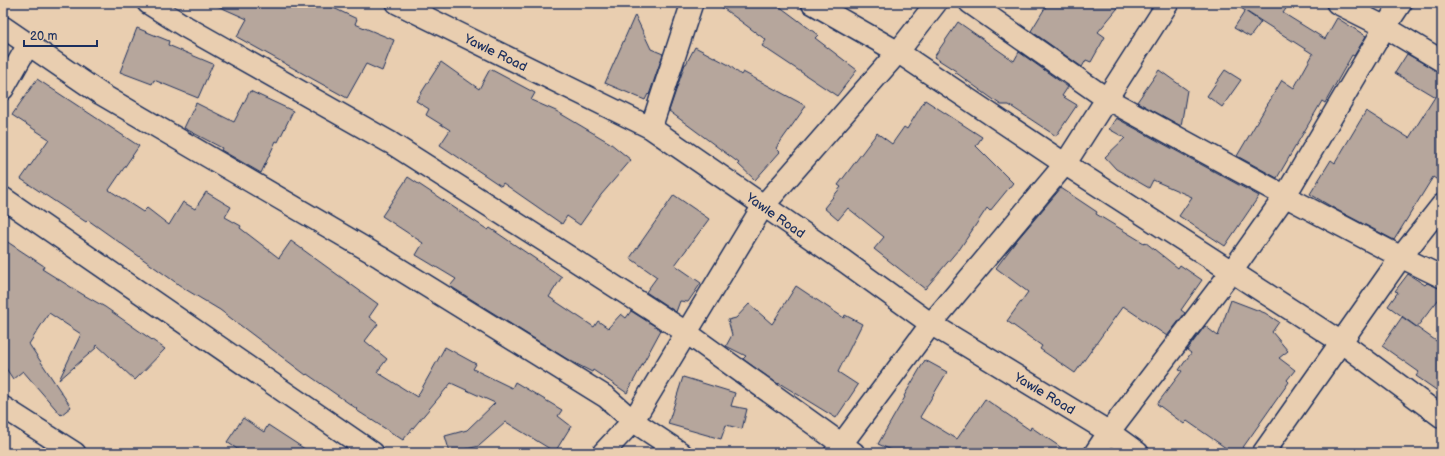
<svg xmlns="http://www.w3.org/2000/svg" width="1445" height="456" font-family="'Balsamiq Sans',sans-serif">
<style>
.building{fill:#b6a69c;stroke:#1b2f5e}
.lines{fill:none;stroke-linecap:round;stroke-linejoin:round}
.minor-casing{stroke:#1b2f5e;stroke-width:24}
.minor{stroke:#e9ceb0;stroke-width:21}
.labels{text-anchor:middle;stroke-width:3;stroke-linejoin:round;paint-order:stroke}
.street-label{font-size:13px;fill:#1b2f5e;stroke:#e9ceb0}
</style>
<rect width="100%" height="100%" fill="#e9ceb0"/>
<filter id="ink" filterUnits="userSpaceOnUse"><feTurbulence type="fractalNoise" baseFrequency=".025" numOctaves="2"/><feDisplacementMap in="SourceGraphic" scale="8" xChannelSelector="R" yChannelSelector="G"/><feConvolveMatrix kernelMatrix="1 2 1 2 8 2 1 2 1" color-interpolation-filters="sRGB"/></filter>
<g filter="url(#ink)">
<path class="building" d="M211 3H323L357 19 355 24 394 40 382 71 366 64 347 98 237 37 247 19Z
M716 3H775L818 35 815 38 857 70 837 96 762 46 766 40Z
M1048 3H1122L1098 32 1105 37 1091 62 1086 60 1082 67 1031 31Z
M1233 3H1290L1283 13 1325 39 1337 18 1366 36 1354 56 1352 55 1325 103 1322 101 1277 178 1237 156 1282 80 1294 88 1313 54Z
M1245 11 1261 22 1250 37 1234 28Z
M635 15 651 49 663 54 649 95 648 94 645 100 605 83Z
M958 22 1014 61 1019 52 1068 87 1062 96 1077 105 1056 136 1009 105H1001L955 72 956 71 934 57Z
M137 28 169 41 168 45 213 64 198 98 154 80 152 84 120 72Z
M695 47 729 65 741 75 743 72 806 106 776 148 780 152 755 180 738 164 739 163 669 111 685 64H686Z
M1407 54 1442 74V183L1433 177 1394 240 1337 210 1310 194 1331 160 1335 163 1366 111 1409 138 1435 97 1395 73Z
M441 62 479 89 490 69 535 93 531 100 556 111 610 143 631 160 601 195 580 225 567 216 562 224 503 183 501 186 440 145 450 130 426 115 429 109 416 101Z
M1159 70 1187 90 1181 126 1137 102Z
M1225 70 1241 80 1222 107 1207 96Z
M37 79 139 146 109 190 143 212 147 208 169 225 183 202 195 209 206 192 231 207 225 217 241 226 240 228 279 258 291 241 378 304 369 317 378 324 365 341 387 359 377 372 417 397 445 347 476 364 473 369 512 388 515 382 562 410 558 416 571 426 555 452 506 422 479 446 450 453 445 436 467 430 495 403 451 383 403 440 356 410 357 409 307 374 306 375 220 310 185 289 88 220 86 222 21 179 49 139 12 115Z
M250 91 293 111 278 142 276 141 261 173 221 150 222 148 184 128 196 103 234 122Z
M925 100 982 137 976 146 1013 183 990 211 987 208 959 250H958L925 289 874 249 884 237 848 208 838 220 824 208 841 187 838 185 877 133 892 144 904 127 907 129Z
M1116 118 1259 196 1225 246 1179 216 1192 197 1153 180 1149 188 1116 169 1105 157 1125 138 1109 129Z
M408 177 488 230 490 228 562 277 549 297 594 327 598 321 608 328 621 314 626 318 631 311 661 330 627 393 593 370 592 372 567 359 450 286 456 279 416 255 423 243 382 216Z
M1061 188 1097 212 1096 214 1144 243 1145 242 1178 268 1180 265 1202 280 1181 310 1185 313 1167 336 1123 306 1075 373 1040 349 1042 346 1007 321 1028 292 996 268 1017 240Z
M674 195 709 219 675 265 701 283 688 302 680 301 676 312 646 292 657 277 630 258Z
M3 239 44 266 42 269 82 294 105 307 165 349 135 380 97 345 96 348 59 380 81 334 49 313 29 344 71 407 61 415 23 371 13 379 3 364Z
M1408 274 1425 285 1427 283 1442 289V295L1417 327 1388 306 1398 292 1395 291Z
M796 286 844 318 845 315 862 324 838 372 858 385 836 418 779 383 778 384 743 359 746 356 726 346 732 335 728 320 736 318 749 304 772 324Z
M1231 300 1265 313 1279 322 1272 332 1288 351 1279 358 1295 370 1287 380 1289 382 1239 453H1233L1187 421 1184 424 1157 404 1182 371 1179 370 1191 353 1187 350 1205 326 1218 336Z
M1402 317 1442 345V394L1416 376 1419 372 1382 346Z
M925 360 947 372 920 417 957 439 985 399 1030 430 1031 427 1069 453H898L878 444 905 397 904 396Z
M683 377 735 393 731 406 747 409 742 429 726 425 721 439 668 424Z
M243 418 264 432 268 425 311 453H243L227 442Z"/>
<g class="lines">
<g class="minor-casing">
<path id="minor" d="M148 3 186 27 391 143 557 249 687 333 854 453
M397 3 651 128 844 261 931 324 1109 432 1138 453
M812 3 898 52 1065 164 1341 342 1442 417
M970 3 1107 99 1285 196 1401 257 1442 277
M1337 3 1385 27 1442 61
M3 27 101 94 380 257 606 397 633 421 681 453
M3 89 28 45
M651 128 692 3
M3 198 373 453
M3 407 75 453
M603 453 633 421 763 206 898 52 936 3
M835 453 931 324 1065 164 1168 3
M1095 453 1109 432 1232 271 1285 196 1385 27 1401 3
M1263 453 1401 257 1442 205"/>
</g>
<use href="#minor" class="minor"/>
</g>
</g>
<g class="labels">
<g class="street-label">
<text transform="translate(496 52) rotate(26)" y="5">Yawle Road</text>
<text transform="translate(776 215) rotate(35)" y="5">Yawle Road</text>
<text transform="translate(1045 393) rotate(31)" y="5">Yawle Road</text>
</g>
</g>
<rect width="1445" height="456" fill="none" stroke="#e9ceb0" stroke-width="16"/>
<rect x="8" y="8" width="1429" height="440" fill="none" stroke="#1b2f5e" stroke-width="1.5" filter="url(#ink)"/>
<path d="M24 40v6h73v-6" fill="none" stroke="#1b2f5e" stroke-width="2"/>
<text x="30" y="40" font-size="12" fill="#1b2f5e" stroke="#e9ceb0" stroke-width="3" paint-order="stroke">20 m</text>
</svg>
